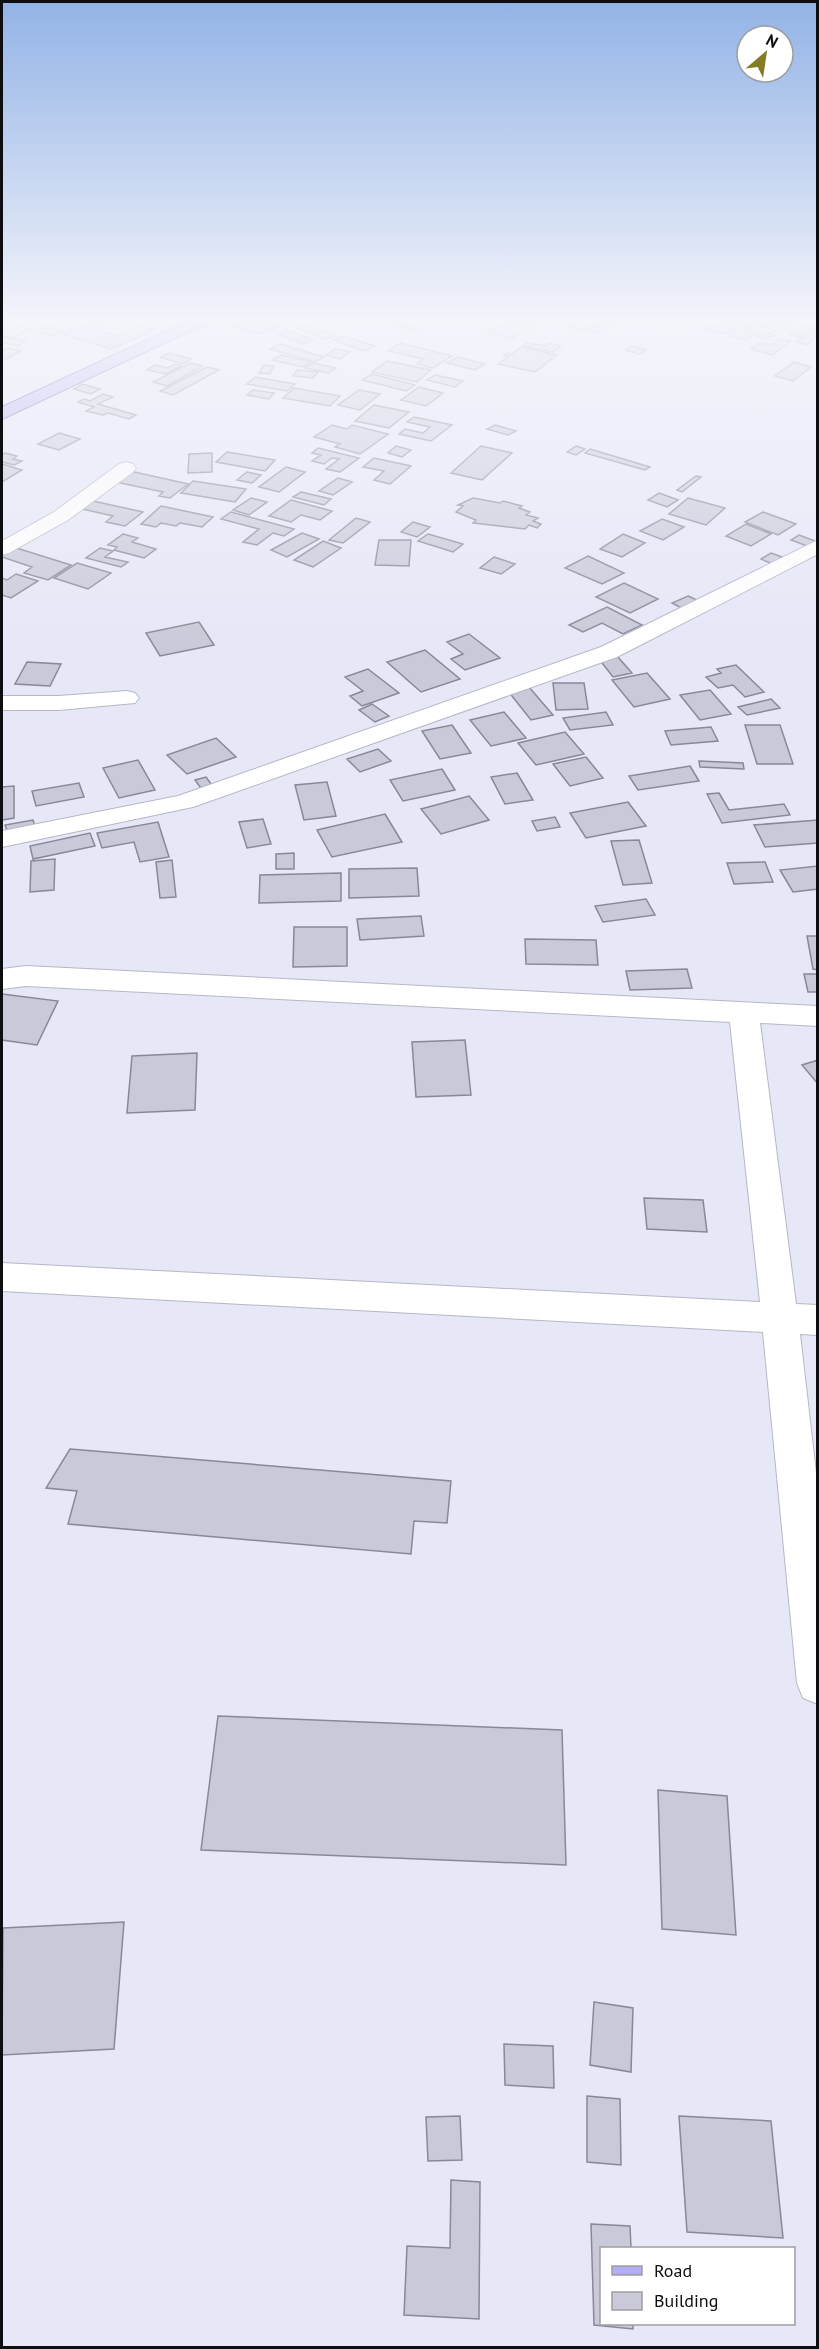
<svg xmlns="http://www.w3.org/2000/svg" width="819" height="2349" font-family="'PT Sans',sans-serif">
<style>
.building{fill:#c9c9d9;stroke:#888897;stroke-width:1.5}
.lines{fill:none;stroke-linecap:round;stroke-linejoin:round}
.minor-casing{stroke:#b6b7c6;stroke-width:2}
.major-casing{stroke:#5852a0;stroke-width:2}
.minor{fill:#fff;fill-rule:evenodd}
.major{fill:#b3adf4;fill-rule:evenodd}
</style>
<rect width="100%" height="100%" fill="#e6e7f7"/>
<path class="building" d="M2 322H7L31 329 12 338 2 335Z
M91 322H109L94 329 117 336 140 326 154 330 111 349 62 334Z
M236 322H270L280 325 259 334 228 325Z
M396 322 420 328 415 331 390 325Z
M505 322H532L539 324 512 339 486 332Z
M599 322H621L616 328Z
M731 322H742L726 334 705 329 710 326 717 327Z
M751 322H780L772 329 748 324Z
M787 322 813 327 799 337 789 334 793 331 786 329 777 335 762 339Z
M572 323 603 328 598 333 567 327Z
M308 325 335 336 325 339 298 328Z
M47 326 64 331 53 336 35 331Z
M741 326 752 328 748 331 763 334 760 337 753 335 747 340 728 336Z
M817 327 818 336 806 345 797 342Z
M288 330 313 340 303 344 278 334Z
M2 336 25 341 17 346 2 342Z
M344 336 374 346 364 351 334 340Z
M780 339 791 341 772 355 751 349 758 344H774Z
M400 343 452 356 433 368 417 364 423 359 388 351Z
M527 343 545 346 548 343 561 346 554 352 523 346Z
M280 344 324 357 315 362 270 349Z
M632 346 646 350 639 354 625 350Z
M521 347 557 355 535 372 498 364 509 356 504 355 507 353 512 354Z
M7 348 21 351 6 359 2 358V351Z
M335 349 350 352 340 359 326 355Z
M169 353 191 359 183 364 160 357Z
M281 355 311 362 303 367 272 360Z
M458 357 485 364 475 370 447 363Z
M387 361 431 370 417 382 372 372Z
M794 362 811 367 793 381 775 376Z
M190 363 203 366 167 386 153 382Z
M313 363 336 368 328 373 305 368Z
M175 364 181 366 166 374 147 370 155 365 168 368Z
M264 365 274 366 270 374 259 373Z
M207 367 219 370 173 395 160 391Z
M297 370 318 372 313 378 293 376Z
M372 374 415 385 406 391 362 380Z
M435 375 463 381 455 387 427 380Z
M255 377 295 384 287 391 247 384Z
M82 384 100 389 91 394 74 389Z
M419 387 443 393 426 406 401 400Z
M294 388 340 396 330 406 283 398Z
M253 390 274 393 269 399 247 395Z
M359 390 380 394 360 410 338 405Z
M103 394 113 397 98 404 136 415 129 419 108 413 103 415 86 411 94 407 78 402 84 399 90 401Z
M374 405 409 412 389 428 355 421Z
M414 417 452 425 431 441 399 434 405 429 423 433 430 427 407 422Z
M332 425 347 429 352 425 388 434 360 454 335 447 340 444 314 437Z
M495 425 516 431 508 435 487 429Z
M59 433 80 439 59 450 38 444Z
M396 446 411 450 402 457 388 453Z
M481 446 512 453 482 480 451 473Z
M576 446 585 449 576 455 567 452Z
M318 448 359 458 340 472 326 469 339 459 332 458 324 464 312 461 321 455 312 453Z
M590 449 650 467 645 470 585 453Z
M227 452 275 460 265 471 216 462Z
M5 453 17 456 13 459 22 461 14 465 2 462V455Z
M212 453V472L188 473 189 454Z
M374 458 411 466 390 484 374 480 384 471 363 467Z
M2 464 22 470 2 482Z
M286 467 305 472 279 492 259 487Z
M130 471 188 484 170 498 159 496 163 492 116 482Z
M247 472 261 475 252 483 237 480Z
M696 476 701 477 682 492 677 490Z
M338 478 352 482 333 495 319 491Z
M193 481 246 489 235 502 181 493Z
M301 492 331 499 324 505 293 497Z
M659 493 678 500 667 507 648 500Z
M251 498 267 502 249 515 233 510Z
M473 498 500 503 503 501 522 506 519 508 530 512 526 515 538 518 533 521 541 524 537 528 529 525 525 529 473 523 476 520 456 512 463 506 458 505Z
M688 498 725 508 706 525 669 514Z
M291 500 332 511 320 520 301 515 291 522 269 516Z
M93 501 143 512 125 526 106 522 113 516 82 509Z
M161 506 213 517 202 527 180 523 176 526 161 523 156 527 141 524Z
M231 512 294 529 284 536 273 533 257 545 243 542 259 529 221 519Z
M763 512 796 524 778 535 745 522Z
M356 518 370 522 343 543 329 540Z
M662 519 684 527 663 540 640 531Z
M413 522 430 527 417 537 401 532Z
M746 524 771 534 751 546 726 536Z
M302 533 319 539 287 557 271 550Z
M123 534 138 538 132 542 156 549 144 558 114 550 117 547 108 545Z
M428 534 463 544 453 552 418 541Z
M623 534 645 543 622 557 600 549Z
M799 535 815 541 807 546 791 540Z
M379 540H411L409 566 375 565Z
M323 541 341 548 313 567 294 560Z
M10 546 71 565 48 580 24 573 32 567 2 557V551Z
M100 548 113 551 105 557 128 562 121 567 86 558Z
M771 553 782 557 772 564 761 559Z
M588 556 624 573 602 584 565 568Z
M494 557 515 564 501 574 480 568Z
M77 563 111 573 88 589 54 578Z
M16 574 38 581 11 598 2 595V578L7 580Z
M624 583 658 599 630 613 596 597Z
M688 596 699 601 683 609 672 603Z
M607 607 642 625 623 634 602 623 583 632 569 625Z
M199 622 214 645 160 656 146 633Z
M469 634 500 658 465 670 451 659 463 654 447 642Z
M425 650 460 679 421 692 387 662Z
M617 656 632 673 613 677 599 659Z
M27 662 61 664 50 686 15 684Z
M736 665 764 692 745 697 733 685 718 688 706 677 721 673 717 669Z
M368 669 399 693 362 706 350 696 363 691 345 677Z
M647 673 670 699 634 707 612 680Z
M553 683H584L588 709 556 710Z
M529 687 553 715 531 720 508 691Z
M710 690 731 714 700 720 680 695Z
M771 699 780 708 747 715 738 707Z
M372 704 389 716 375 722 359 710Z
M504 712 526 738 491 746 470 720Z
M606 712 613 725 570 730 563 718Z
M452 725 471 753 440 759 422 731Z
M745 725H780L793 764H757Z
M711 727 718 741 671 745 665 731Z
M565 732 584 754 536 765 518 743Z
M216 738 236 757 187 774 167 755Z
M378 749 391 761 360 772 347 759Z
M586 757 603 778 570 786 553 764Z
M138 760 155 790 119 798 103 768Z
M699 761 743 763 744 769 700 767Z
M690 766 699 781 638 790 629 776Z
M442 769 455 790 403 801 390 780Z
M517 773 533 800 505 804 491 777Z
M206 777 214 788 203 791 195 780Z
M327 782 336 816 304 820 295 785Z
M79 783 84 797 36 806 32 791Z
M14 786V818L2 820V787Z
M719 793 729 810 784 804 790 815 722 823 707 794Z
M469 796 489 820 441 834 421 809Z
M628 802 646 826 586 838 570 813Z
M385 814 402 842 332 857 317 830Z
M555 817 560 827 537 831 532 821Z
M263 819 271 844 247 848 239 822Z
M33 820 35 827 8 833 5 825Z
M818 820V843L765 847 754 825Z
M158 822 169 857 140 862 134 842 102 848 97 833Z
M90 833 95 846 33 859 30 846Z
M639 840 652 883 623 885 611 841Z
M294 853V869H276V854Z
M55 859 54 890 30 892 31 861Z
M172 860 176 897 160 898 156 862Z
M765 862 773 882 734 884 727 863Z
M818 866V889L793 892 780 870Z
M417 868 419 896 349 898V869Z
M341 873V901L259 903 260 875Z
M646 899 655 915 603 922 595 906Z
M421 916 424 936 360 940 357 919Z
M294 927H347V966L293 967Z
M807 936H818V970L813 969Z
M525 939 596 940 598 965 526 964Z
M687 969 692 988 630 990 626 971Z
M804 974H818V992H808Z
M2 994 58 1001 37 1045 2 1040Z
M465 1040 471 1095 416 1097 412 1042Z
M197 1053 195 1110 127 1113 132 1056Z
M818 1060V1084L802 1065Z
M644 1198 703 1200 707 1232 647 1229Z
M70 1449 451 1481 447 1523 414 1521 411 1554 68 1524 77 1491 46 1488Z
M218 1716 562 1730 566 1865 201 1850Z
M658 1790 727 1796 736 1935 662 1929Z
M124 1922 114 2049 2 2055 3 1928Z
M594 2002 633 2008 631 2072 590 2065Z
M504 2044 553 2046 554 2088 505 2085Z
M587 2096 620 2099 621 2165 587 2162Z
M460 2116 462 2160 428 2161 426 2117Z
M679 2116 771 2121 783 2238 687 2232Z
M451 2180 480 2182 479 2319 404 2315 407 2246 450 2248Z
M591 2224 630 2226 631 2248H602V2324H633V2329L594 2325Z"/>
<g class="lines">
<g class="minor-casing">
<path id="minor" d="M666 322H682L673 336 667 337 659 332Z
M126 462 133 464 136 468 133 472 68 520 9 553 2 555V541L54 512 119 464Z
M818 540V554L617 657 193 807 2 847V831L178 796 601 647Z
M127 691 135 693 139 698 135 703 59 710H2V696H59Z
M26 966 818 1006V1026L760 1023 796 1304 818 1305V1335L800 1334 818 1490V1704L803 1698 797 1683 763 1332 2 1291V1263L760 1302 730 1022 26 986 2 989V969Z"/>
</g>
<g class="major-casing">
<path id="major" d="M186 322H209L207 325 177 337 2 419V407Z"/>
</g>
<use href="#minor" class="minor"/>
<use href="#major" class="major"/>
</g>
<linearGradient id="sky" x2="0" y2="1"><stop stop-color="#92b3e6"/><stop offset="0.49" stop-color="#f4f4fb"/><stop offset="1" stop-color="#f4f4fb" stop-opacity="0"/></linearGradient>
<rect width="819" height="651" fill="url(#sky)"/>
<rect width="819" height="2349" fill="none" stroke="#0d0d12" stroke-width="6"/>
<rect x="600" y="2247" width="195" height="78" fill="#ffffff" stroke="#9e9ea0" stroke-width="1.5"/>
<rect x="612" y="2266" width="30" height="9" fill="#b3adf4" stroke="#9e9ea0" stroke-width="1.5"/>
<text x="654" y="2277" font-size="18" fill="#0d0d12">Road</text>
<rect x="612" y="2292" width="30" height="18" fill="#c9c9d9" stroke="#9e9ea0" stroke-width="1.5"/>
<text x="654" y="2307" font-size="18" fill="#0d0d12">Building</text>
<g transform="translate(765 54) rotate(29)"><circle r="28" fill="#ffffff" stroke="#9e9ea0" stroke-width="1.5"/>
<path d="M0-4.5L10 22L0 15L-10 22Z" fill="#857d23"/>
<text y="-9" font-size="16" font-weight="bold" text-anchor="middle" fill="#0d0d12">N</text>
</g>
</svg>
